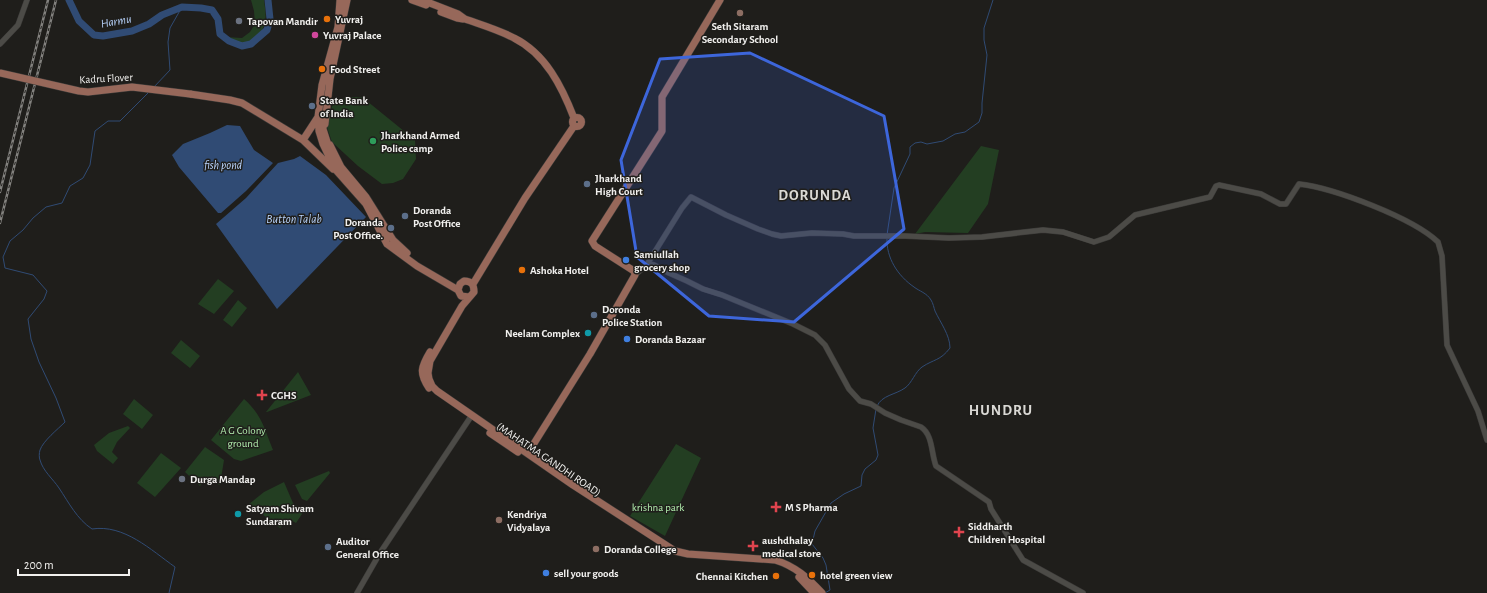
<svg xmlns="http://www.w3.org/2000/svg" width="1487" height="593" font-family="'Alegreya Sans',sans-serif">
<style>
.green{fill:#233e22}
.water{fill:#304b74}
.lines{fill:none;stroke-linecap:round;stroke-linejoin:round}
.stream{stroke:#304b74;stroke-width:1}
.river{stroke:#304b74;stroke-width:7}
.minor-casing{stroke:#3c3b39;stroke-width:6}
.major-casing{stroke:#3c3b39;stroke-width:8}
.minor{stroke:#4c4b47;stroke-width:5}
.major{stroke:#97685a;stroke-width:7}
.rail-casing{stroke:#83827f;stroke-width:2.5}
.rail{stroke:#1f1e1b;stroke-width:1;stroke-dasharray:3;stroke-linecap:butt}
.major-bridge-casing{stroke:#3c3b39;stroke-width:8;stroke-linecap:butt}
.major-bridge{stroke:#97685a;stroke-width:7}
.marked{fill:#3d66db;fill-opacity:0.2;stroke:#3d66db;stroke-width:3;stroke-linejoin:round}
.education-dot{fill:#8d6e63;stroke:#1f1e1b;stroke-width:1.5}
.food-dot{fill:#e8710a;stroke:#1f1e1b;stroke-width:1.5}
.worship-dot{fill:#6b7280;stroke:#1f1e1b;stroke-width:1.5}
.hotel-dot{fill:#d1479c;stroke:#1f1e1b;stroke-width:1.5}
.service-dot{fill:#5c6f8a;stroke:#1f1e1b;stroke-width:1.5}
.leisure-dot{fill:#2e9e5b;stroke:#1f1e1b;stroke-width:1.5}
.shop-dot{fill:#3f7fe0;stroke:#1f1e1b;stroke-width:1.5}
.culture-dot{fill:#0f9aa8;stroke:#1f1e1b;stroke-width:1.5}
.health-dot{fill:#e0444e;stroke:#1f1e1b;stroke-width:1.5}
.labels{text-anchor:middle;stroke-width:3;stroke-linejoin:round;paint-order:stroke}
.poi-label{font-size:11px;font-weight:bold;fill:#f1f0ee;stroke:#1f1e1b;text-anchor:start}
.street-label{font-size:11px;fill:#f1f0ee;stroke:#1f1e1b}
.park-label{font-size:11px;fill:#b4f1b0;stroke:#1f1e1b}
.water-label{font-size:12px;font-style:italic;fill:#b8d3fc;stroke:#1f1e1b}
.district-label{font-size:15px;font-weight:bold;letter-spacing:1px;fill:#dad9d5;stroke:#1f1e1b}
</style>
<rect width="100%" height="100%" fill="#1f1e1b"/>
<path class="green" d="M251 0H264C265 8 267 18 264 26 258 43 239 49 225 37L242 38 250 32 255 24 254 11Z
M346 97H362L415 140 416 159 403 179 393 183 382 184 358 166 332 142 327 127 332 106Z
M981 146 999 150 988 204 968 233 925 232 915 234Z
M218 279 234 291 214 314 198 304Z
M238 300 247 308 232 327 223 320Z
M181 340 200 356 190 368 171 353Z
M298 372 311 395 267 412H266Z
M134 399 153 415 142 429 123 414Z
M244 399C262 415 264 428 273 450L241 461 234 459 211 440Z
M128 426 130 428 117 442 112 452 118 458 113 464 97 451 94 445 109 433Z
M676 444 701 458 665 536 630 516Z
M205 447 224 460 220 485 205 480 200 486 185 472Z
M161 453 181 468 155 497 137 483Z
M329 471 330 473 307 501 302 499 295 485Z
M284 482 293 503 304 511 296 523 289 519 280 528 249 504 264 492Z"/>
<path class="water" d="M227 125 240 126 254 150 273 163 246 191 221 213H218L179 167 172 155 183 144 210 133Z
M300 156 326 175 366 217 277 309 216 224 246 198 278 163 294 159Z"/>
<g class="lines">
<path class="stream" d="M154 87 170 70 168 42 170 28 182 7
M149 92 120 121H108L95 131 90 165 83 178 70 186 62 203 46 207 33 218 23 230 10 241 3 257 5 268 33 275 47 291 44 299 28 319 31 339 39 362 56 398 65 422C58 429 43 441 40 450 39 453 39 458 40 460 43 471 53 479 59 488 69 503 77 519 92 529 124 524 151 550 175 567L169 593
M887 235 894 188 910 154V147L915 143 921 142 927 144 943 141 955 134 965 132 979 122 982 113V103L987 55 984 40V28L993 0
M877 406C882 395 895 395 905 388 912 383 915 372 922 367 934 359 940 361 950 348 950 335 940 322 935 311 934 308 933 303 931 300 927 293 919 291 914 287 898 276 886 258 887 238
M825 593 830 590 826 565 823 558 812 544 815 531 831 503 844 494 861 486 862 475 865 469 876 460 878 455 873 428 876 409"/>
<path class="river" d="M69 0 79 21 94 35 103 36 132 31 149 24 162 15 182 7 201 8 212 10 218 19 220 34 229 41 242 46 251 44 267 30 270 19 268 0"/>
<g class="minor-casing">
<path id="minor" d="M0 44 18 25 27 0
M646 265 650 264 654 265 669 273 687 281 703 289 722 295 793 324 815 335 825 345 849 389 860 401 871 404 885 413 901 420 921 427C933 435 931 453 936 466L989 502 991 509 1023 560 1083 593
M636 274 646 266 682 208 691 197 726 215 758 229 772 234 781 236 812 233 843 234 854 236H905L949 238 982 237 1043 230 1063 232 1094 242 1109 237 1135 215 1210 197 1216 186 1219 185 1261 194 1280 204H1286L1299 184C1334 188 1413 218 1438 242L1442 256 1447 345 1478 411 1487 440
M357 593 380 553 472 415"/>
</g>
<g class="major-casing">
<path id="major" d="M340 0 338 27 322 85 318 117 319 131 323 144 335 169 366 204 387 244 417 266 458 290
M412 0 426 5
M422 0 458 14 465 19C482 25 499 30 514 38 546 54 562 87 574 118
M441 12 457 18 463 19
M190 94 230 100 242 103 303 140 333 169
M572.5 122a4.5 4.5 0 1 1 9 0a4.5 4.5 0 1 1-9 0Z
M323 120V129L330 151
M325 124 330 79 347 0
M303 140 318 117
M330 145 341 167 366 197 393 240 407 253
M473 284 525 198 574 126
M469 297 461 296 458 290 460 284 464 281C472 281 474 285 474 292L462 306 430 361 428 373 429 379 432 386 437 391 573 485 675 551 688 554 775 560C795 566 808 578 822 593
M429 388C419 373 421 367 430 352
M490 433 518 452
M528 453 590 354 635 275 634 271 595 246 592 241 662 131V97L720 0
M799 577 814 593"/>
</g>
<use href="#minor" class="minor"/>
<use href="#major" class="major"/>
<g class="rail-casing">
<path id="rail" d="M0 192 48 0
M0 223 56 0"/>
</g>
<use href="#rail" class="rail"/>
<g class="major-bridge-casing">
<path id="major-bridge" d="M0 73 79 91 88 92 132 87 190 94"/>
</g>
<use href="#major-bridge" class="major-bridge"/>
</g>
<path class="marked" d="M750 53 884 116 904 229 794 322 709 316 637 257 621 160 660 59Z"/>
<g class="education-dot">
<circle cx="740" cy="13" r="4"/>
<circle cx="499" cy="520" r="4"/>
<circle cx="596" cy="549" r="4"/>
</g>
<g class="food-dot">
<circle cx="327" cy="19" r="4"/>
<circle cx="322" cy="69" r="4"/>
<circle cx="522" cy="270" r="4"/>
<circle cx="812" cy="575" r="4"/>
<circle cx="776" cy="576" r="4"/>
</g>
<g class="worship-dot">
<circle cx="239" cy="21" r="4"/>
<circle cx="182" cy="479" r="4"/>
</g>
<circle class="hotel-dot" cx="315" cy="35" r="4"/>
<g class="service-dot">
<circle cx="312" cy="106" r="4"/>
<circle cx="587" cy="184" r="4"/>
<circle cx="405" cy="216" r="4"/>
<circle cx="391" cy="228" r="4"/>
<circle cx="594" cy="315" r="4"/>
<circle cx="328" cy="547" r="4"/>
</g>
<circle class="leisure-dot" cx="373" cy="141" r="4"/>
<g class="shop-dot">
<circle cx="626" cy="260" r="4"/>
<circle cx="627" cy="339" r="4"/>
<circle cx="546" cy="573" r="4"/>
</g>
<g class="culture-dot">
<circle cx="588" cy="333" r="4"/>
<circle cx="238" cy="514" r="4"/>
</g>
<g class="health-dot">
<path d="M260 389h4v4h4v4h-4v4h-4v-4h-4v-4h4z"/>
<path d="M774 501h4v4h4v4h-4v4h-4v-4h-4v-4h4z"/>
<path d="M957 526h4v4h4v4h-4v4h-4v-4h-4v-4h4z"/>
<path d="M751 540h4v4h4v4h-4v4h-4v-4h-4v-4h4z"/>
</g>
<g class="labels">
<g class="poi-label">
<text x="335" y="23">Yuvraj</text>
<text x="247" y="25">Tapovan Mandir</text>
<text x="740" y="30" text-anchor="middle">Seth Sitaram<tspan x="740" dy="13">Secondary School</tspan></text>
<text x="323" y="39">Yuvraj Palace</text>
<text x="330" y="73">Food Street</text>
<text x="320" y="104">State Bank<tspan x="320" dy="13">of India</tspan></text>
<text x="381" y="139">Jharkhand Armed<tspan x="381" dy="13">Police camp</tspan></text>
<text x="595" y="182">Jharkhand<tspan x="595" dy="13">High Court</tspan></text>
<text x="413" y="214">Doranda<tspan x="413" dy="13">Post Office</tspan></text>
<text x="383" y="226" text-anchor="end">Doranda<tspan x="383" dy="13">Post Office.</tspan></text>
<text x="634" y="258">Samiullah<tspan x="634" dy="13">grocery shop</tspan></text>
<text x="530" y="274">Ashoka Hotel</text>
<text x="602" y="313">Doronda<tspan x="602" dy="13">Police Station</tspan></text>
<text x="580" y="337" text-anchor="end">Neelam Complex</text>
<text x="635" y="343">Doranda Bazaar</text>
<text x="271" y="399">CGHS</text>
<text x="190" y="483">Durga Mandap</text>
<text x="785" y="511">M S Pharma</text>
<text x="246" y="512">Satyam Shivam<tspan x="246" dy="13">Sundaram</tspan></text>
<text x="507" y="518">Kendriya<tspan x="507" dy="13">Vidyalaya</tspan></text>
<text x="968" y="530">Siddharth<tspan x="968" dy="13">Children Hospital</tspan></text>
<text x="762" y="544">aushdhalay<tspan x="762" dy="13">medical store</tspan></text>
<text x="336" y="545">Auditor<tspan x="336" dy="13">General Office</tspan></text>
<text x="604" y="553">Doranda College</text>
<text x="554" y="577">sell your goods</text>
<text x="820" y="579">hotel green view</text>
<text x="768" y="580" text-anchor="end">Chennai Kitchen</text>
</g>
<g class="street-label">
<text transform="translate(106 78) rotate(-3)" y="4">Kadru Flover</text>
<text transform="translate(549 459) rotate(34)" y="4">(MAHATMA GANDHI ROAD)</text>
</g>
<g class="park-label">
<text x="243" y="434">A G Colony<tspan x="243" dy="13">ground</tspan></text>
<text x="658" y="511">krishna park</text>
</g>
<g class="water-label">
<text transform="translate(116 21) rotate(-10)" y="4">Harmu</text>
<text x="223" y="169">fish pond</text>
<text x="294" y="223">Button Talab</text>
</g>
<g class="district-label">
<text x="815" y="200">DORUNDA</text>
<text x="1001" y="415">HUNDRU</text>
</g>
</g>
<path d="M18 569v6h111v-6" fill="none" stroke="#f1f0ee" stroke-width="2"/>
<text x="24" y="569" font-size="12" fill="#f1f0ee" stroke="#1f1e1b" stroke-width="3" paint-order="stroke">200 m</text>
</svg>
